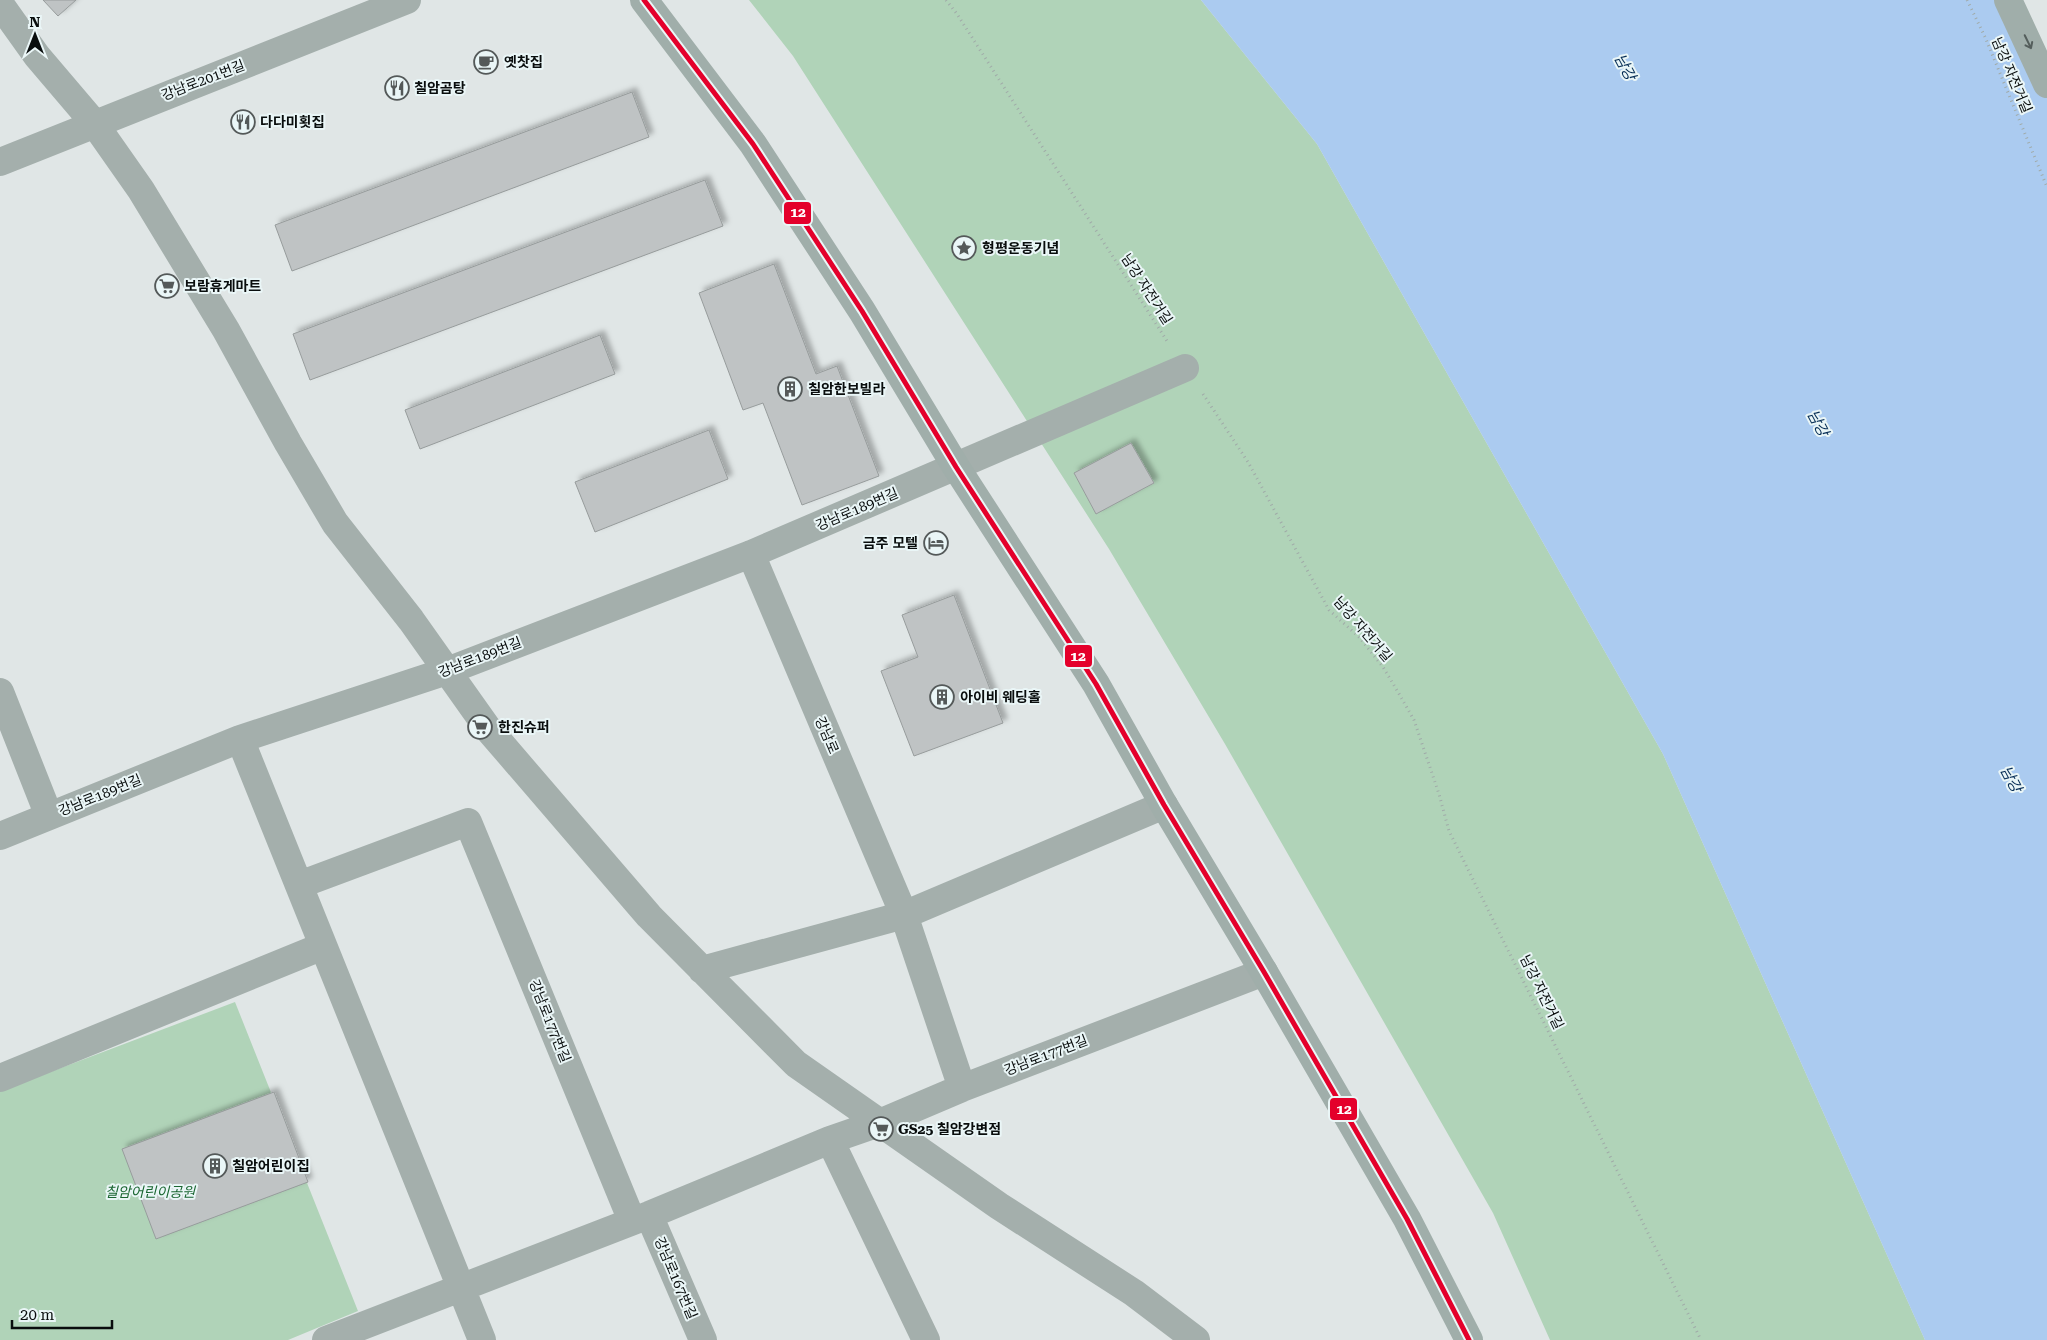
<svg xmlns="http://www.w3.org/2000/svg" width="2047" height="1340" font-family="'Roboto Serif','Noto Sans KR',serif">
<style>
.green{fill:#b0d3b8}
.water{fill:#abcbf0}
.building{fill:#bfc3c4;stroke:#979c9c;filter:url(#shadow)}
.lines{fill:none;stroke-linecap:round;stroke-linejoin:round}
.path{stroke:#a0aaa8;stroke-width:3;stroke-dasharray:1 4;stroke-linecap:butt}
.street{stroke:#a4afac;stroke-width:28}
.secondary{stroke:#a0aeaa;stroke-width:28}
.bus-1-casing{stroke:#eaf6f7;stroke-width:9}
.bus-1{stroke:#e4002b;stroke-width:5}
.oneway{stroke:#545e5c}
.labels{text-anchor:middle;stroke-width:4;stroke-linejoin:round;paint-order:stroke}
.poi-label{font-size:14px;font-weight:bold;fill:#090d0d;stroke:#eaf6f7;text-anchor:start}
.street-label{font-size:14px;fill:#090d0d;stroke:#eaf6f7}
.park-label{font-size:14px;font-style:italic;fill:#1a6631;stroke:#eaf6f7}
.water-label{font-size:15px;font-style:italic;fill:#062d55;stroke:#eaf6f7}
.line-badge{stroke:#eaf6f7;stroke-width:2}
.badge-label{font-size:14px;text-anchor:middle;font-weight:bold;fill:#fff}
</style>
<defs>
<filter id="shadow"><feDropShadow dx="4.5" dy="-4.5" stdDeviation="2.5" flood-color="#0004"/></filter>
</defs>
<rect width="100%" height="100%" fill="#e0e6e6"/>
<path class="green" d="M749 0H1201L1317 144 1663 754 1925 1340H1550L1493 1213 1225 744 1109 549 793 56Z
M235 1002 358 1311 288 1340H0V1091Z"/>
<path class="water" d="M1201 0H2017L2047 75V1340H1925L1663 754 1317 144Z"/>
<path class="building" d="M43 0H76L58 16Z
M632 92 649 137 292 271 275 225Z
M705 180 723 226 310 380 293 334Z
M774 264 816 374 837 366 879 476 802 505 763 403 743 410 699 293Z
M600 335 615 374 420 449 405 410Z
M709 430 728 479 595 532 575 482Z
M1131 443 1154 483 1096 514 1074 473Z
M954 595 1003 723 914 756 881 671 918 657 902 615Z
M274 1092 308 1182 156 1239 122 1149Z"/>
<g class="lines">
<path class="path" d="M946 0 957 14 1167 341
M1967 0 1985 37 2047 187
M1203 394 1248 462 1329 610 1360 638 1383 667 1398 692 1414 720 1439 794 1449 831 1701 1340"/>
<path class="street" d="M0 4 37 56 94 123 141 190 226 330 288 443 335 523 411 620 489 730 649 916 796 1064 999 1206 1134 1293 1196 1340
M0 162 407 0
M751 554 904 915 962 1088
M0 692 49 816
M240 739 482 1340
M0 836 240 739 447 671 751 554 1185 368
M299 885 468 822 632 1221
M702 970 904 915 1164 805
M0 1078 323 946
M830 1140 926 1340
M649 1215 703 1340
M326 1340 649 1215 830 1140 882 1122 962 1088 1264 972"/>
<path class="secondary" d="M644 0 753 144 862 311 956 467 1096 684 1164 805 1264 972 1407 1219 1469 1340
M2008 0 2047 84"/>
<g class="bus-1-casing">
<path id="bus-1" d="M644 0 753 144 862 311 956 467 1096 684 1164 805 1264 972 1407 1219 1469 1340"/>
</g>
<use href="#bus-1" class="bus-1"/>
</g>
<defs><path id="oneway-shaft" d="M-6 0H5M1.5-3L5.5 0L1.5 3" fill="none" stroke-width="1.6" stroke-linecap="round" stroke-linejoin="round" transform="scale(1.25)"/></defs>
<use class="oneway" href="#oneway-shaft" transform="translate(2028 42) rotate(64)"/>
<defs>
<g id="cafe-ring" transform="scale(1.25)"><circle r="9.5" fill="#eaf6f7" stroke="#545959" stroke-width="1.5"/><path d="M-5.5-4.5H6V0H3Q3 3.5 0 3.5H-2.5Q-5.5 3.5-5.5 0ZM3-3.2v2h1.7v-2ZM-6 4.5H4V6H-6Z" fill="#545959"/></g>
<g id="restaurant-ring" transform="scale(1.25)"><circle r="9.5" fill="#eaf6f7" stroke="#545959" stroke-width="1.5"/><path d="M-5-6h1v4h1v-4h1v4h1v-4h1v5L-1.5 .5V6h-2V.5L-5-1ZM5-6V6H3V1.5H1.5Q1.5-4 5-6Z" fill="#545959"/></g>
<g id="sight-ring" transform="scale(1.25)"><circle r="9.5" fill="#eaf6f7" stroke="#545959" stroke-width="1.5"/><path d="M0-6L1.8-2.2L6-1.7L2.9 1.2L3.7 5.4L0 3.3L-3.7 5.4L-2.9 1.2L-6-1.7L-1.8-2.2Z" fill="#545959"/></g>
<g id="supermarket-ring" transform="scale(1.25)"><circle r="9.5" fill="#eaf6f7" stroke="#545959" stroke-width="1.5"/><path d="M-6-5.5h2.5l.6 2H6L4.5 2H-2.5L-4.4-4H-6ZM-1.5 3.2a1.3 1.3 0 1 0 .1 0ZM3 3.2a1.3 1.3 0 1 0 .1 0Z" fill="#545959"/></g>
<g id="building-ring" transform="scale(1.25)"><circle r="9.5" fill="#eaf6f7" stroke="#545959" stroke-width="1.5"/><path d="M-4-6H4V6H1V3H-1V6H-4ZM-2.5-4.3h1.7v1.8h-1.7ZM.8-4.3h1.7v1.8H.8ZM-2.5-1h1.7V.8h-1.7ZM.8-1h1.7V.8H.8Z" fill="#545959"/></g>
<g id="hotel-ring" transform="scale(1.25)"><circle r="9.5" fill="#eaf6f7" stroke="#545959" stroke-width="1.5"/><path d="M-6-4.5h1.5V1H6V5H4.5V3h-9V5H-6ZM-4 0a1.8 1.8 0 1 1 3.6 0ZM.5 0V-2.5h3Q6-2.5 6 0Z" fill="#545959"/></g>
</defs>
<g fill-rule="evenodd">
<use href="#cafe-ring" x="486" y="62"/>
<use href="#restaurant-ring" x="397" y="88"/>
<use href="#restaurant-ring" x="243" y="122"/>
<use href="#sight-ring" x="964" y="248"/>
<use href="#supermarket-ring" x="167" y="286"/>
<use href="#building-ring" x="790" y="389"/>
<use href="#hotel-ring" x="936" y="543"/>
<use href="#building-ring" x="942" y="697"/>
<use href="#supermarket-ring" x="480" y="727"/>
<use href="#supermarket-ring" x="881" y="1129"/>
<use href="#building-ring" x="215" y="1166"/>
</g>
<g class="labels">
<g class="poi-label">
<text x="504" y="67">옛찻집</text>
<text x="414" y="93">칠암곰탕</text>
<text x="260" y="127">다다미횟집</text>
<text x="982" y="253">형평운동기념</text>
<text x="184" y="291">보람휴게마트</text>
<text x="808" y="394">칠암한보빌라</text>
<text x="918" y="548" text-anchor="end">금주 모텔</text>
<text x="960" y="702">아이비 웨딩홀</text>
<text x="498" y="732">한진슈퍼</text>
<text x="898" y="1134">GS25 칠암강변점</text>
<text x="232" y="1171">칠암어린이집</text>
</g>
<g class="street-label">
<text transform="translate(2012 75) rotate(67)" y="5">남강 자전거길</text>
<text transform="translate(203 80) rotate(-21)" y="5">강남로201번길</text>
<text transform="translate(1147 289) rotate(57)" y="5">남강 자전거길</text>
<text transform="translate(857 509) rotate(-23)" y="5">강남로189번길</text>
<text transform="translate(1363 629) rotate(49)" y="5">남강 자전거길</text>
<text transform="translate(480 657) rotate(-21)" y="5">강남로189번길</text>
<text transform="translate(827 735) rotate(67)" y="5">강남로</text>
<text transform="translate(100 795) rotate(-22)" y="5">강남로189번길</text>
<text transform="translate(1542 992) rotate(64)" y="5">남강 자전거길</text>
<text transform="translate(550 1021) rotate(68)" y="5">강남로177번길</text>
<text transform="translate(1046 1055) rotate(-21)" y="5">강남로177번길</text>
<text transform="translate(676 1278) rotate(67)" y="5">강남로167번길</text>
</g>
<g class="park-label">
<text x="150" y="1197">칠암어린이공원</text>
</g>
<g class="water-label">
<text transform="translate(1625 67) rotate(62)" y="5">남강</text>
<text transform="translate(1818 423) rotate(62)" y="5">남강</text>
<text transform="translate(2011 779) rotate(62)" y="5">남강</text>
</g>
</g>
<g class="line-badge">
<rect x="783" y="201" width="29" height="24" rx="5" fill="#e4002b"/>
<rect x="1064" y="644" width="29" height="24" rx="5" fill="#e4002b"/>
<rect x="1329" y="1097" width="29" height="24" rx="5" fill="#e4002b"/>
</g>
<g class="badge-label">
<text x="798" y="217">12</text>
<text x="1078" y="661">12</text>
<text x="1344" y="1114">12</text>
</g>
<g transform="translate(35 35)" stroke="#eaf6f7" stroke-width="4" paint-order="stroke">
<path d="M0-4L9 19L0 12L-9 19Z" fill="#090d0d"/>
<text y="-8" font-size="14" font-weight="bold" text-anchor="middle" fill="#090d0d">N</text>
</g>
<path d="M12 1320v8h100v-8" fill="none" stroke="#090d0d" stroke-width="2.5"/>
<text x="20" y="1320" font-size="15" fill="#090d0d" stroke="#eaf6f7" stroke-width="4" paint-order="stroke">20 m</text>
</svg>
